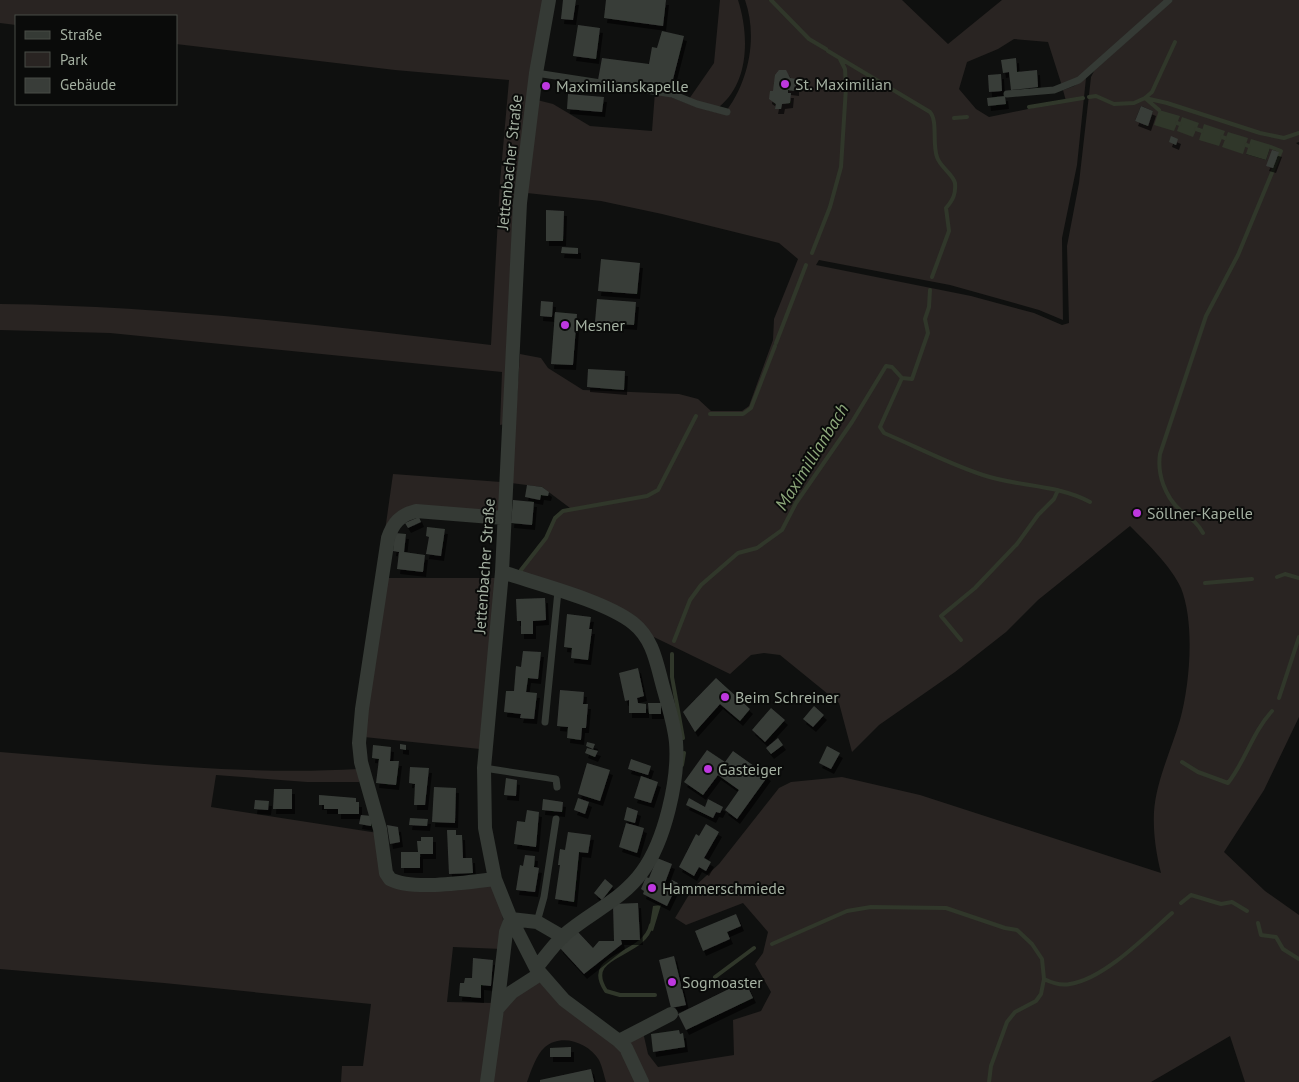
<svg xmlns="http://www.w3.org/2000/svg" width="1299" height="1082" font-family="'PT Sans',sans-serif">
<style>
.green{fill:#292422;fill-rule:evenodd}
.water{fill:#30372a}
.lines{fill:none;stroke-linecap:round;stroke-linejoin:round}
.stream{stroke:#30372a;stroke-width:4}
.building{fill:#393d39;filter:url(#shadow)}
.lane{stroke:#353a35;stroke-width:7}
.street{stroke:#353a35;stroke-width:14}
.poi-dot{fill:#be38df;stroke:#0a0b0a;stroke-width:2}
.labels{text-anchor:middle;stroke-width:4;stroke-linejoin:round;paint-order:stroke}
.poi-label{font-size:16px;fill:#a4b0a1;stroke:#0a0b0a;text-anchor:start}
.street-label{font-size:16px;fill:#a4b0a1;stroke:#0a0b0a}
.water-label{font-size:18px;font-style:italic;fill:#8da87b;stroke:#0a0b0a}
</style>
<defs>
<filter id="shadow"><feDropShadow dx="3" dy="5" stdDeviation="0" flood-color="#0009"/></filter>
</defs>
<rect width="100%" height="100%" fill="#0f100f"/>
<path class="green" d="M0 0H544L505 424 500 425 502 372 110 333 0 330V304C165 306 328 326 491 345L500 182 509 80 395 70 176 44V16H16V25L0 23Z
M720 0H738C749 34 750 82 719 107L689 99 714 63Z
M745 0H902L948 44 1002 0H1166L1080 78 1062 86 1048 42 1014 39 998 49 967 62 959 89 976 109 989 117 1066 101 1063 90 1074 86 1086 78 1077 165 1062 238 1063 320 1039 310 950 285 819 260 816 265 971 296 1034 313 1062 325 1069 323 1067 246 1079 183 1091 77 1094 71 1173 0H1299V142L1296 143 1299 145V717L1264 790 1224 852 1265 891 1299 915V1082H1245L1230 1036 1151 1082H647L629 1045 630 1040 643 1032 648 1054 658 1067 734 1055 733 1020 761 1011 771 992 755 964 763 953 768 932 743 903 686 925 675 918 693 888 719 864 779 788 791 782 842 777 920 795 1161 873C1156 853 1153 833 1154 812 1156 781 1171 751 1180 720 1190 684 1195 623 1181 588 1171 566 1147 543 1130 526L1038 600 1006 632 955 672 879 725 852 752 839 703 780 655 764 653 751 655 730 674 518 571 545 538 554 517 562 510 570 508 542 487 511 483 520 354 541 358 548 368 583 390 679 394 698 399 711 411H742L749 406 773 340 774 319 798 259 779 243 662 214 601 201 527 193 537 100 553 104 590 126 652 131 655 92C678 99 701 110 724 114 749 83 758 37 745 0ZM1141 106 1153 111 1148 125 1135 121ZM1271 145 1266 160 1246 154Z
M393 474 501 482 500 513 418 507 385 531Z
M386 578H498L480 749 364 737Z
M0 752C119 761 239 776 359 769V782H307L216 775 211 807 378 833 385 878 489 884C507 900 503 927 502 949L453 947 447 1002 495 1003 484 1082H341L342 1066H363L371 1004 164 983 0 969Z
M539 982 619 1047 638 1082H606C604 1075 602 1066 599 1060 588 1042 561 1033 545 1047 536 1055 531 1071 527 1082H490L505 1003Z"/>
<path class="water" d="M1159 110 1180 116 1174 131 1154 125Z
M1182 117 1199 123 1193 137 1177 131Z
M1204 124 1225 131 1219 146 1199 140Z
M1228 132 1248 138 1243 154 1222 147Z
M1251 139 1271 145 1266 160 1246 154Z
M661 905 653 931 649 930 653 906Z"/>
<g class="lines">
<path class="stream" d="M771 0 809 39 826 49
M828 51 930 112C938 121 932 143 937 157 940 167 953 174 955 183 956 194 953 200 946 208L949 231 932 277
M1089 97 1096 96 1114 104 1134 103 1145 98 1167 103 1260 133 1284 138 1299 133
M1029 107 1083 98
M1159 110 1145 98 1152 92 1175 42
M954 118 967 117
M1177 123 1180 124
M1196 129 1202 131
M1222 137 1225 138
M1246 145 1249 146
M812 253 830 207 841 167 846 87 845 69 840 59
M776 343 806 265
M902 378 880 427 884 433C917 447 949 464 983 475 1018 487 1057 484 1090 502
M710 414H743L751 408 775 346
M1203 533C1197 522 1190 518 1181 511 1165 497 1157 474 1160 454L1206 316 1238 255 1281 151 1271 147
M521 570 546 538 555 518 563 511 647 496 658 490 696 416
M1277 577 1285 574 1299 578
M1205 583 1252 579
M961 640 941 616 975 588 1017 544 1038 515 1054 499 1058 490
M674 641 690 600 701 585 738 553 757 548 782 530 796 503 852 422 886 366 892 367 902 378 912 379 928 333 925 319 929 307 930 290
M672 654V677L683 738
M1279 698 1299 637
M1182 762 1198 772 1228 783C1246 760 1252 733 1272 711
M682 765 684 753
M1181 903 1191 895 1221 904 1232 902 1247 911
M1258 923 1261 935 1276 937 1283 949 1299 959
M651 925C644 958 581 953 606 991L620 995H655
M772 944 847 911 871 907 946 908 1005 928 1017 930 1032 944 1042 959 1044 979 1041 994 1036 1001 1015 1012 1007 1022 991 1066 989 1082
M715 977 754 948
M1044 979C1052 983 1060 986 1070 984 1104 979 1146 936 1172 913"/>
</g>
<path class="building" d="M563 0H576L573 20 561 19Z
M606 0H666L663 26 604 18Z
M578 25 600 28 596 59 573 56Z
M662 31 684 36 671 87 598 80 602 58 649 64 652 47 657 48Z
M1016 58 1017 72 1037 70 1038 87 1011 90 1009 72 1003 73 1001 60Z
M779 70H786L790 78 796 79V91L788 90V93H791L790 103 782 104 781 109H775L776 104 769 99 770 91H773L775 75Z
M1001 74 1002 91 989 92 988 75Z
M568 94 604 97 602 112 567 109Z
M1005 96 1006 104 988 106 987 98Z
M1141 106 1153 111 1148 126 1135 121Z
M1171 136 1178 139 1176 145 1169 142Z
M1272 150 1279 152 1273 168 1266 166Z
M546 210 564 211 563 241H546Z
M562 247 578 248V254L561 253Z
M601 259 640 263 637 294 598 291Z
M597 299 636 302 634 325 595 322Z
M541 301 553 302 552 317 540 316Z
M555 312 577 314 573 365 551 364Z
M588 369 625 371 624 390 587 387Z
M527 485 542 487 549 492 548 496 541 495 540 500 525 497Z
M513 500 534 502 532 525 511 523Z
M419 517 421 522 408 528 405 523Z
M427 527 445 529 441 556 426 554 429 537 426 536Z
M395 533 406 534 404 552 425 555 423 572 397 569 399 552 393 551Z
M545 598 546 620 533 621V634H521V621H517L516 599Z
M567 614 591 617 589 629H592L588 660 571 658 572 648 564 647Z
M523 651 541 652 538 679 528 678 526 692 537 693 534 719 520 718 521 714 504 712 506 691H514L516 666 521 667Z
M638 668 644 696 637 698 638 703 646 704V713H629V700L625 701 619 673Z
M716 678 750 709 740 721 720 704 695 732 683 712Z
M560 690 584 692 583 704H588L586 728H582L581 740 567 738 568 727 557 726Z
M648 703H661V714H649Z
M814 706 824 715 813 727 803 719Z
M771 708 785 720 765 742 752 730Z
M778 738 783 745 771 754 766 748Z
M587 742 595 744 593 749 586 746Z
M400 744 406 745V750L400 749Z
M373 745 391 747 390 761H399L396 785 376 783 379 759 372 758Z
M827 746 840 753 831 769 819 763Z
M587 748 598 751 595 757 585 753Z
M707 750 725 762 733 751 768 776 737 819 725 810 739 790 718 775 703 795 684 782Z
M631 759 651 766 648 775 628 769Z
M587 763 610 770 600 801 578 794Z
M410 767 429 768 425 805H414L415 784 409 783Z
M641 776 658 782 651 803 634 798Z
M506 778 517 780 516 796 504 795Z
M434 787 456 788 455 823 432 822Z
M274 789H292V809H273Z
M319 795 356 798V802H359V814H338V809H324V805H319Z
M578 798 589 802 585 814 574 810Z
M689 798 705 807 708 799 723 807 720 813 716 812 713 818 686 805Z
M543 799 563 802 562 812 542 810Z
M255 800 269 801 268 810 254 809Z
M627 807 638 811 635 823 624 820Z
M527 810 539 812 536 847 514 844 517 821 525 822Z
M361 815 372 816 371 826 359 824Z
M410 818 428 819 427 826 409 825Z
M626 823 644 828 637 853 619 847Z
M706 824 719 832 704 858 711 862 706 871 699 867 694 876 679 867 696 834 699 836Z
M387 825 398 827 400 842 390 844Z
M447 830H456V835H462L463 858H472L473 873 449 874Z
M568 832 591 835 588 853 579 852 574 902 555 899 560 865H558L560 849 565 850Z
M421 837H433V854H420V868H401V852H418L417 841H421Z
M525 855 535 856 534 867 539 868 535 892 516 890 520 865 523 866Z
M657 858 672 864 663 888 668 890 672 880 678 883 667 906 643 894 644 891 641 889 646 877 649 878Z
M605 879 613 886 602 900 594 893Z
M638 903 640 940H621L622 944 584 974 560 948 577 931 593 948 599 941H614L613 904Z
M736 914 741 926 727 932 730 939 703 951 695 931Z
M674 956 686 1005 671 1008 659 960Z
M473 958 493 960 491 986 481 985V998L459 996 460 983H464L465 978H472Z
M745 981 753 998 686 1030 678 1014Z
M679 1030 680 1034 683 1033 685 1047 653 1052 651 1034Z
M571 1047V1057H550V1048Z
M591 1069 594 1082H540V1080Z"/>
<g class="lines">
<path class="lane" d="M536 73 672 94 697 104 727 112
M1007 94 1054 90 1079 80 1169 0
M545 722 558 591
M484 768 556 779 557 787
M537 922 544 897 556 819"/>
<path class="street" d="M549 0 536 73 520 203 502 572 484 768 485 828 495 879 511 919 536 968 564 1000 619 1041 626 1048 642 1082
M502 572C538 584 605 601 633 623 652 638 656 660 662 683 667 702 674 722 676 742 679 779 665 841 642 872 622 900 589 913 563 936 553 946 545 957 536 968
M495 879C470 882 412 891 390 879L386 873 380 829 361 762 359 743 362 709 388 538C393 523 400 515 416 511L504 518
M497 1009 506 932 511 919 537 922 563 937
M619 1041 671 1014
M487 1082 497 1009 512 992 540 974"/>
</g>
<g class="poi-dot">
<circle cx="785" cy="84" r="5"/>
<circle cx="546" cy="86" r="5"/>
<circle cx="565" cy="325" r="5"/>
<circle cx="1137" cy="513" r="5"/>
<circle cx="725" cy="697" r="5"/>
<circle cx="708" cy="769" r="5"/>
<circle cx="652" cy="888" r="5"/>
<circle cx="672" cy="982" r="5"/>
</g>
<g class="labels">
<g class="poi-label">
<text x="795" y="90">St. Maximilian</text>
<text x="556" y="92">Maximilianskapelle</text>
<text x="575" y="331">Mesner</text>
<text x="1147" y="519">Söllner-Kapelle</text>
<text x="735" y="703">Beim Schreiner</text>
<text x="718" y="775">Gasteiger</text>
<text x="662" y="894">Hammerschmiede</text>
<text x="682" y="988">Sogmoaster</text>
</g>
<g class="street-label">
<text transform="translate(509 162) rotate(-84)" y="6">Jettenbacher Straße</text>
<text transform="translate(484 566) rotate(-86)" y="6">Jettenbacher Straße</text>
</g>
<g class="water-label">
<text transform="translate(812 457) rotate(-58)" y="6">Maximillianbach</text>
</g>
</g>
<rect x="15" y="15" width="162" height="90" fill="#0a0b0a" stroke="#484d46"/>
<rect x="25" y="31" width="25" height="8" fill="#353a35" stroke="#484d46"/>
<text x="60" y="40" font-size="15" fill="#a4b0a1">Straße</text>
<rect x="25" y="52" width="25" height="15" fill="#292422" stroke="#484d46"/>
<text x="60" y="65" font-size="15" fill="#a4b0a1">Park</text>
<rect x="25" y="78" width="25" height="15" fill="#393d39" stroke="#484d46"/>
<text x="60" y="90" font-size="15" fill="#a4b0a1">Gebäude</text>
</svg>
